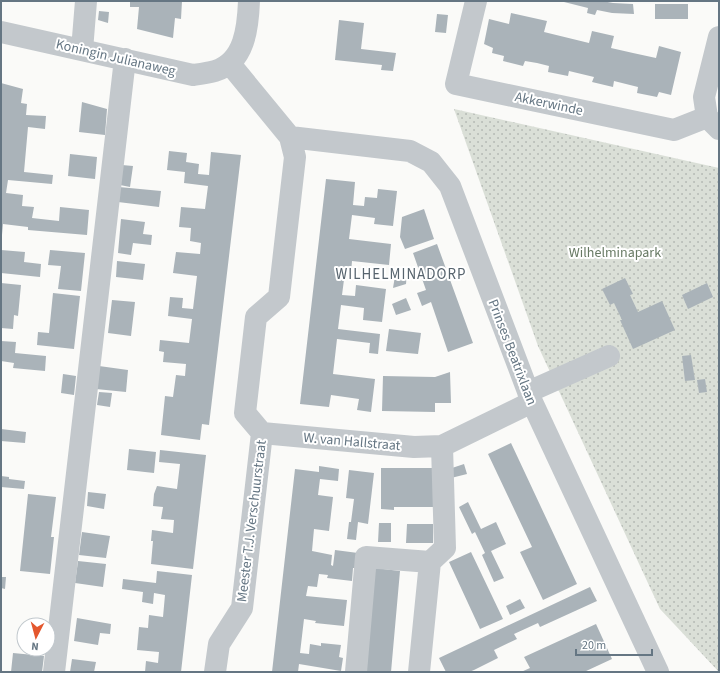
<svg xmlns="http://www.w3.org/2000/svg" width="720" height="673" font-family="'Source Sans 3',sans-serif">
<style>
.park{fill:url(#park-dots)}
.building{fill:#aab3b9}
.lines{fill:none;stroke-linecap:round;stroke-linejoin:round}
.minor{stroke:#c3c8cc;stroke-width:22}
.labels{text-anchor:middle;stroke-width:4;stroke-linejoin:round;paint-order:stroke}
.street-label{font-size:14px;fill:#657683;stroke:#fff}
.park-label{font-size:14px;fill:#687a64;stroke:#fff}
.neighbourhood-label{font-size:15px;letter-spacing:1px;fill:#57646e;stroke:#fff}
</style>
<defs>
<pattern id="park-dots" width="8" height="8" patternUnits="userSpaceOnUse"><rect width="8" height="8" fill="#dadfd7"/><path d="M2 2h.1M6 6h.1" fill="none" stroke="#b4b9b4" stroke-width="1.8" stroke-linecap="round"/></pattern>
</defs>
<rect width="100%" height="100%" fill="#fafaf8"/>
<path class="park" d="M454 109 719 168V672L660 609 538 346Z"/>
<path class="building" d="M130 1H182L181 19 175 18 173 38 137 29 139 7H130Z
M560 1H602L613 3 633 4 634 14 612 13 597 10 595 15 587 13 588 8Z
M655 4H688V19H655Z
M99 11 109 12 108 23 98 20Z
M511 13 547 21 544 32 589 43 592 31 614 36 611 48 633 53 656 58 659 46 681 52 671 95 659 92 657 97 637 93 638 87 614 81 613 87 592 82 594 77 569 71 568 76 548 72 549 66 537 63 525 61 523 66 503 61 504 56 492 53 493 48 484 44 489 19 509 24Z
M437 14 448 15 446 33 435 32Z
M339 20 364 23 361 49 396 53 393 71 381 70 382 65 335 60Z
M1 83 23 89 21 103 27 104 26 115 46 116 45 129 28 127 24 172 53 175 52 184 8 180 6 193 23 195 22 206 34 207 32 218 59 221 60 207 89 210 87 235 28 230V227L3 224 2 235H1Z
M82 102 107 109 105 135 79 132Z
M169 151 187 153 186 162 199 164 198 174 209 175 211 152 241 155 209 425 202 424 200 440 161 435 165 396 173 397 176 375 185 376 186 364 163 362 164 352 159 351 160 340 189 343 192 319 168 316 169 306 170 297 183 298 182 308 193 309 197 276 173 273 176 252 200 254 201 243 190 241 191 228 179 227 181 207 205 209 208 186 184 183 185 172 167 170Z
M70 154 97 157 95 179 68 176Z
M122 165 133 166 130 187 120 185Z
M326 179 355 182 353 205 364 206 365 197 377 198 378 189 397 191 393 226 374 224 375 218 352 215 349 239 391 244 389 265 352 261 351 273 345 272 342 295 355 296 356 285 386 289 382 322 363 320 364 308 341 305 338 329 380 334 378 354 369 353 370 343 337 339 333 374 375 379 371 412 357 410 359 399 331 395 329 407 300 404Z
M119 187 161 191 159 207 118 202Z
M424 209 434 239 405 249 400 237 402 217Z
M121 219 145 222 143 234 152 235 151 245 133 243 131 255 118 253Z
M437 244 473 343 448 352 431 302 422 306 417 293 426 290 413 253Z
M1 250 25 252 24 262 41 264 40 277 1 273Z
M50 250 85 253 81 291 58 289 61 266 48 265Z
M117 261 145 264 143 280 116 277Z
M396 270 407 272 406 284 393 288Z
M625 278 633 294 630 295 638 312 662 301 675 330 633 349 620 320H622L614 303 610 305 602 289Z
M1 283 21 285 18 316 14 315 13 329 1 328Z
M707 283 713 297 688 309 682 295Z
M53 293 80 296 74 349 37 345 38 332 49 333Z
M406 298 411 310 396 315 392 304Z
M112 300 135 302 131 336 108 333Z
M389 329 421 333 418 354 386 351Z
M1 341 16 342 15 353 46 356 45 371 13 368 14 363 1 361Z
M691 355 695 380 685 381 682 356Z
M99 366 128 370 126 392 96 389Z
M450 372 451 403H435V412L382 411 383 376 435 377Z
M63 374 76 376 74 395 61 393Z
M705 379 707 392 699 393 697 380Z
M99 392 112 393 110 407 97 405Z
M1 429 26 432 25 443 1 441Z
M511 443 577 584 543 600 520 552 532 547 488 454Z
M129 449 156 452 154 473 127 470Z
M160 450 206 455 193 569 151 564 153 541H151L152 530 173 533 174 520 161 519 163 507 153 506 154 494 157 486 177 489 180 464 159 462Z
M464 464 467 474 451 478 449 469Z
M319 466 339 469 338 481 320 479 318 495 333 497 329 531 314 529 312 551 332 555 331 565 333 566 335 550 358 553 356 568H353L352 581 327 578 328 575 319 574 317 587 308 586 306 596 347 600 344 626 315 623 316 621 304 619 300 653 309 654 310 644 321 646V643L341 645 339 657 343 658 341 671 299 664 298 672H272L295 469 319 472Z
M381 468H434L433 507H394V510L381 509Z
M349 470 374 473 368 524 358 522 356 540 347 539 349 522H351L354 499 346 498Z
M1 476 9 477V479L25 481 24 489 1 487Z
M88 492 106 494 104 509 87 506Z
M28 494 56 497 51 537H54L50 574 20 571Z
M468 502 481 529 496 522 506 544 491 551 504 578 494 582 482 555 485 553 475 532 472 534 459 507Z
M379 523H391V542H378Z
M407 524H433V543H406Z
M82 532 110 536 106 558 79 555Z
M471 552 503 619 480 629 449 562Z
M78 561 106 564 103 587 75 583Z
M375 568 400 571 391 672H365Z
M157 571 192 575 181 672H145L146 661 158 663 159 652 137 650 139 627 148 628 149 615 163 617 165 595 154 593 153 604 142 602 143 592 122 589 123 579 156 583Z
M1 577H6L5 589 1 588Z
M590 587 597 601 540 627 538 623 514 634 517 639 494 650 498 658 474 670 469 672H446L439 658Z
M520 599 525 608 510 615 506 606Z
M77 618 111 624 110 634 100 633 98 645 74 641Z
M596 624 612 659 584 672H521L530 668 524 657Z
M13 653 44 656 42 672H11Z
M72 659 96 662 94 672H70Z"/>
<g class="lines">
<path class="minor" d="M476 1 456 84 674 130 707 117 719 129
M1 32 193 75C200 74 208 73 215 71 245 62 248 27 249 1
M82 50 86 1
M707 117 704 97 719 37
M290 137 410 151 431 162 450 186 532 402 658 672
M528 392 609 356
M262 433 414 447 442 446 532 402
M54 672 125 59
M215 672 219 644 242 608 262 433 245 413 256 317 279 297 295 157 290 137 230 64
M356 672 366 557 430 562
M419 672 430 562 445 548 442 446"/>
</g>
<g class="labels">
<g class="street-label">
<text transform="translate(116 57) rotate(13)" y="5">Koningin Julianaweg</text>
<text transform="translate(549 103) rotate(12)" y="5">Akkerwinde</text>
<text transform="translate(513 352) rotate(69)" y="5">Prinses Beatrixlaan</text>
<text transform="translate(352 441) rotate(5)" y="5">W. van Hallstraat</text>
<text transform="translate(251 521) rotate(-83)" y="5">Meester T.J. Verschuurstraat</text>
</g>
<g class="park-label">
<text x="615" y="257">Wilhelminapark</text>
</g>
<g class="neighbourhood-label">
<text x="401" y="279">WILHELMINADORP</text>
</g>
</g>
<rect width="720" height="673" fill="none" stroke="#657683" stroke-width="4"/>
<g transform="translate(36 637) rotate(186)"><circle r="19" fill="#ffffff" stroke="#c1c8cd"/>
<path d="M0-3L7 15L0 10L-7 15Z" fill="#e4572e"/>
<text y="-6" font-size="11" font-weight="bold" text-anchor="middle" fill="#657683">N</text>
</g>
<path d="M576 649v6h76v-6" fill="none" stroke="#657683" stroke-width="2"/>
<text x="582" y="649" font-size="12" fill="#657683" stroke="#ffffff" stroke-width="3" paint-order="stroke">20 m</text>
</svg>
